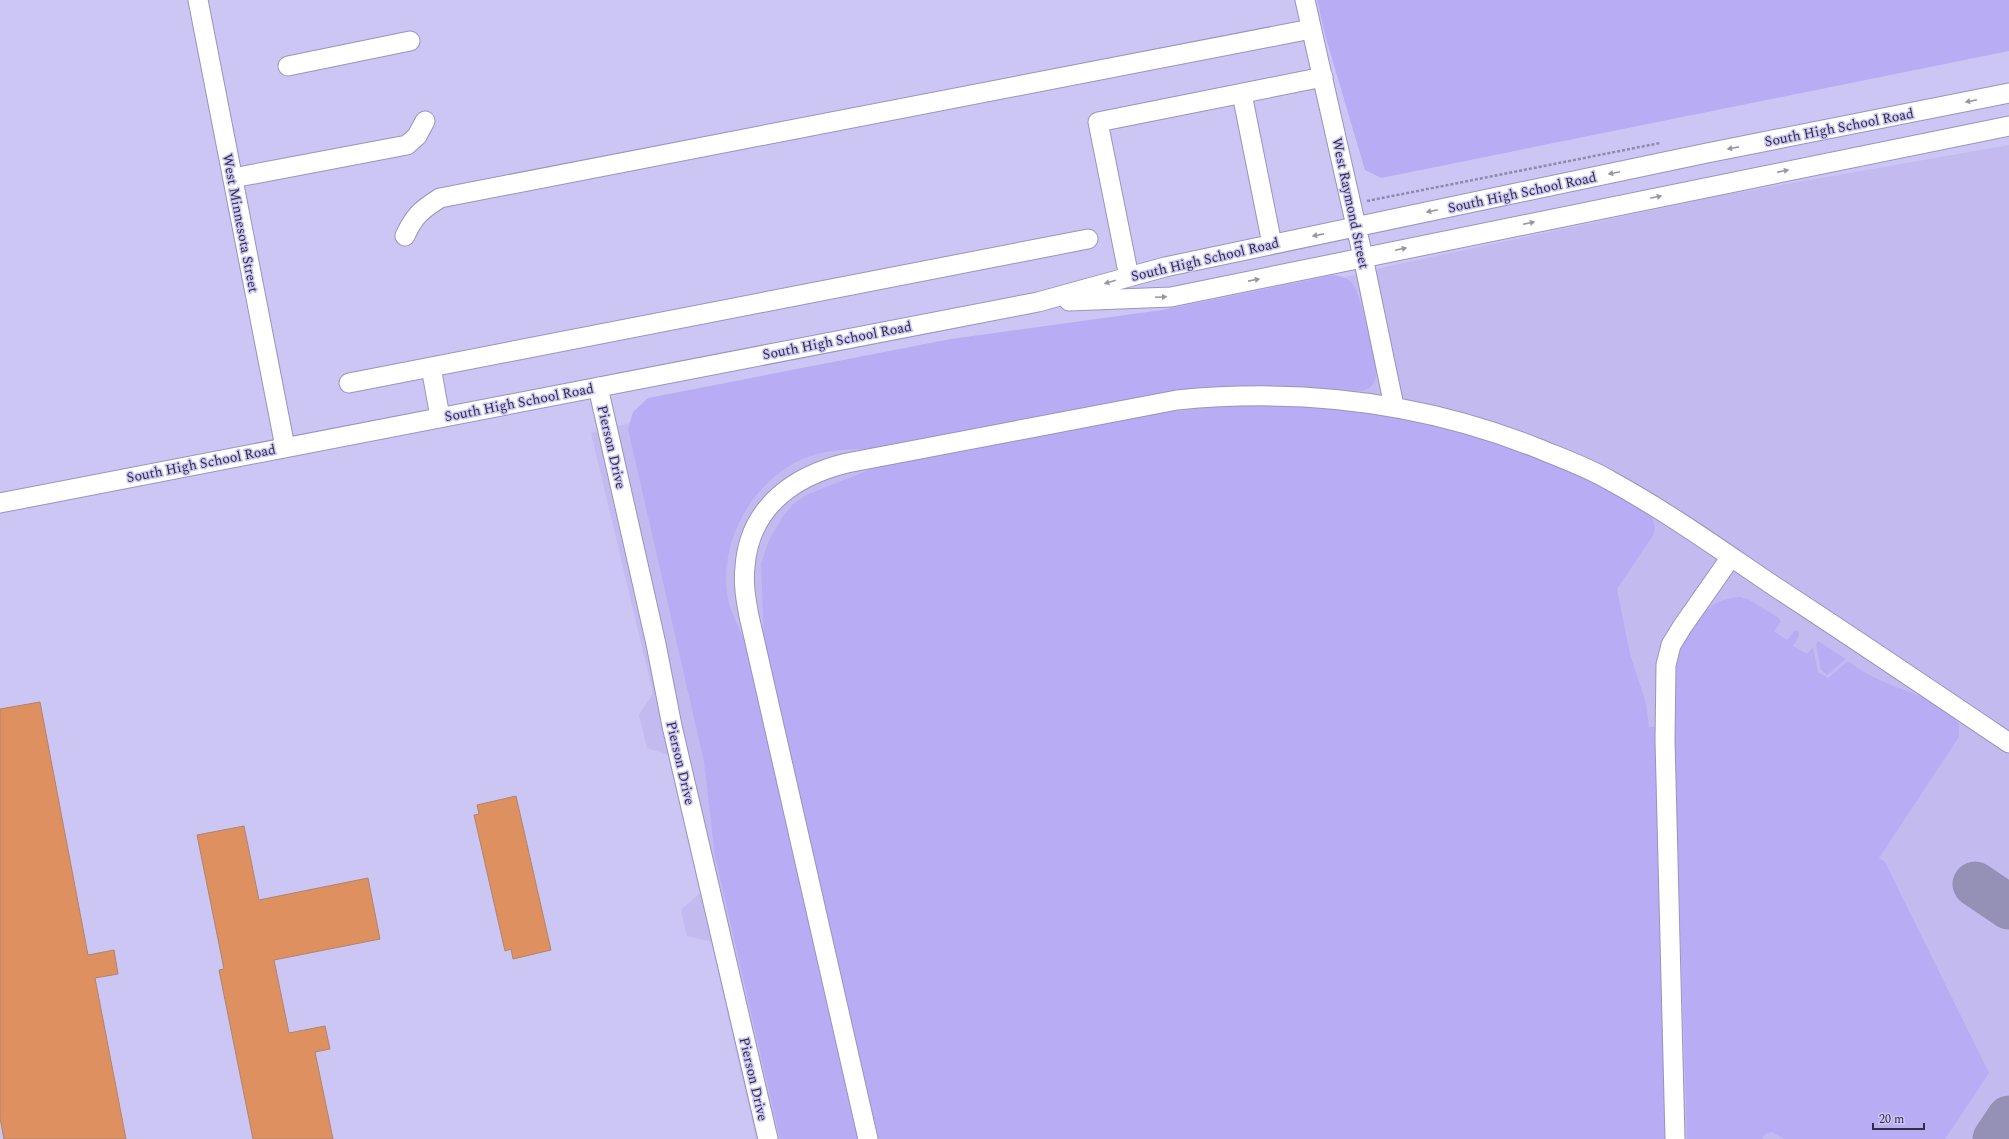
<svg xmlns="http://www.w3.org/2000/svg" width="2009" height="1139" font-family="Spectral,serif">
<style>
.built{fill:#c3bbf0}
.green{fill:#b8acf5}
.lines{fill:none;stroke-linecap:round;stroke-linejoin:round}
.taxiway{stroke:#9590b5;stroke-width:45}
.building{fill:#de9060;stroke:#b0846b}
.minor-casing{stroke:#9993bf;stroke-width:21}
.path{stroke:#8e89ad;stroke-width:2.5;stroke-dasharray:3 2;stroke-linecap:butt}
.minor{stroke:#fff;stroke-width:19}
.oneway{fill:#9896a0}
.labels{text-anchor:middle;stroke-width:3;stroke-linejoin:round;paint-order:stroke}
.street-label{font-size:14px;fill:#312e41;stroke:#ccc6f5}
</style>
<rect width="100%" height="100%" fill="#ccc6f5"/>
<path class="built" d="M2009 145V1139H756L711 942 687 936 684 924 681 910 700 893 668 755 647 748 639 715 653 693 591 433 646 419 1325 282 1389 266 1719 196Z"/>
<path class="green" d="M1317 0H2009V51L1381 178 1365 170 1325 35Z
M1333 275C1341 276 1349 278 1354 286 1360 294 1378 366 1376 376 1375 385 1369 390 1360 391L1265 386H1233L1177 391 1113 402 871 449C849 449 829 449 808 457 753 477 715 545 729 603 733 617 741 631 746 645L857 1136V1139H780L715 856 704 762 628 429 633 412 648 398 951 339 1162 310Z
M1239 404C1271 405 1303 404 1334 407 1418 416 1502 440 1578 476 1603 488 1631 500 1652 517L1655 527 1654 534 1617 589 1630 654 1646 703 1649 727H1656L1668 1139H879L846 1002 764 641 761 564 769 540 783 516 793 504 806 495 874 468 1135 416Z
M1740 597 1748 599 1779 618 1781 622 1774 631 1787 640 1795 630 1799 632V636L1793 646 1807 654 1813 647 1818 672 1828 678 1848 661C1854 665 1860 670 1866 673 1895 690 1939 697 1959 724V737L1879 858 1885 862 1989 1073 1945 1139H1784L1772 1132 1765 1134 1762 1139H1687L1674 725C1674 706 1672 685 1674 666 1676 648 1698 615 1713 605 1721 600 1730 598 1740 597Z
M1818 641 1846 659 1827 675 1821 670 1816 645Z"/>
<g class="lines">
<path class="taxiway" d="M1975 884 2009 907
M1995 1139 2009 1118"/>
</g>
<path class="building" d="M40 702 88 955 114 950 118 974 95 978 126 1139H4L0 1118V709Z
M516 796 551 950 513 959 511 949 505 951 474 815 479 814 477 805Z
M244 826 259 900 368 878 380 939 274 960 289 1033 325 1026 330 1049 315 1052 333 1139H253L219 970 224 969 197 835Z"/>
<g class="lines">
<g class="minor-casing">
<path id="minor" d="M198 0 285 447
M1305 0 1363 257 1394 406
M288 66 410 41
M1242 94 1272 244
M233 178 407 145 417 136 425 121
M405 236C414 216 421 210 440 198L1311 29
M1129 277 1098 122 1323 77
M1069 301 1171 297 2009 126
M431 367 440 417
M349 383 1088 239
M598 387 656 644 672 726 768 1139
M0 503 1038 302 1165 267 1707 153 2009 93
M868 1139 749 616C746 600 743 584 745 567 749 508 793 476 847 463L1177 400C1300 388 1422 402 1537 448 1561 458 1587 467 1609 480 1668 512 1722 551 1777 588 1855 639 1932 691 2009 743
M1675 1139 1665 740 1666 665 1671 645 1682 627 1731 557"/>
</g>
<path class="path" d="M1367 201 1660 143"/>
<use href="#minor" class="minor"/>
</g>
<defs><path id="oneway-solid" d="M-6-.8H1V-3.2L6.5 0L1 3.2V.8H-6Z"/></defs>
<g class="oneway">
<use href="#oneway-solid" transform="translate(1971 101) rotate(169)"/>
<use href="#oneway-solid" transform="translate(1733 148) rotate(169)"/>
<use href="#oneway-solid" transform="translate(1783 171) rotate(-12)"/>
<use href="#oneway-solid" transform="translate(1614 173) rotate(168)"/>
<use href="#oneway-solid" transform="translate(1656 197) rotate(-12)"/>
<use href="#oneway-solid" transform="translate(1432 211) rotate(168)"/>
<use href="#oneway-solid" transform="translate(1529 223) rotate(-12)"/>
<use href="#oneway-solid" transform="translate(1318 235) rotate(169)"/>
<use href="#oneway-solid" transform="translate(1401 249) rotate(-12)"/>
<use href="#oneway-solid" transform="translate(1254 280) rotate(-11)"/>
<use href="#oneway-solid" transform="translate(1110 282) rotate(164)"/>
<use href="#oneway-solid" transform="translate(1161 297) rotate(-2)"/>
</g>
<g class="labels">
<g class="street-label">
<text transform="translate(1839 127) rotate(-11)" y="5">South High School Road</text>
<text transform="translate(1522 192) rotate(-12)" y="5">South High School Road</text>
<text transform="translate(1351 203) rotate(78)" y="5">West Raymond Street</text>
<text transform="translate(241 223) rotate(79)" y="5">West Minnesota Street</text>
<text transform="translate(1205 259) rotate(-13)" y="5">South High School Road</text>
<text transform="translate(837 340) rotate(-11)" y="5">South High School Road</text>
<text transform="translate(519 402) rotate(-11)" y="5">South High School Road</text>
<text transform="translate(612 447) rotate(77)" y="5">Pierson Drive</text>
<text transform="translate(201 463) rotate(-11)" y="5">South High School Road</text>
<text transform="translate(681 763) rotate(77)" y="5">Pierson Drive</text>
<text transform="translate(754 1079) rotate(77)" y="5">Pierson Drive</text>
</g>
</g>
<path d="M1873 1123v6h51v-6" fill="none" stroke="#312e41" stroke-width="2"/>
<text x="1879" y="1123" font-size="12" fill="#312e41" stroke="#ccc6f5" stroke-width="3" paint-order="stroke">20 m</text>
</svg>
